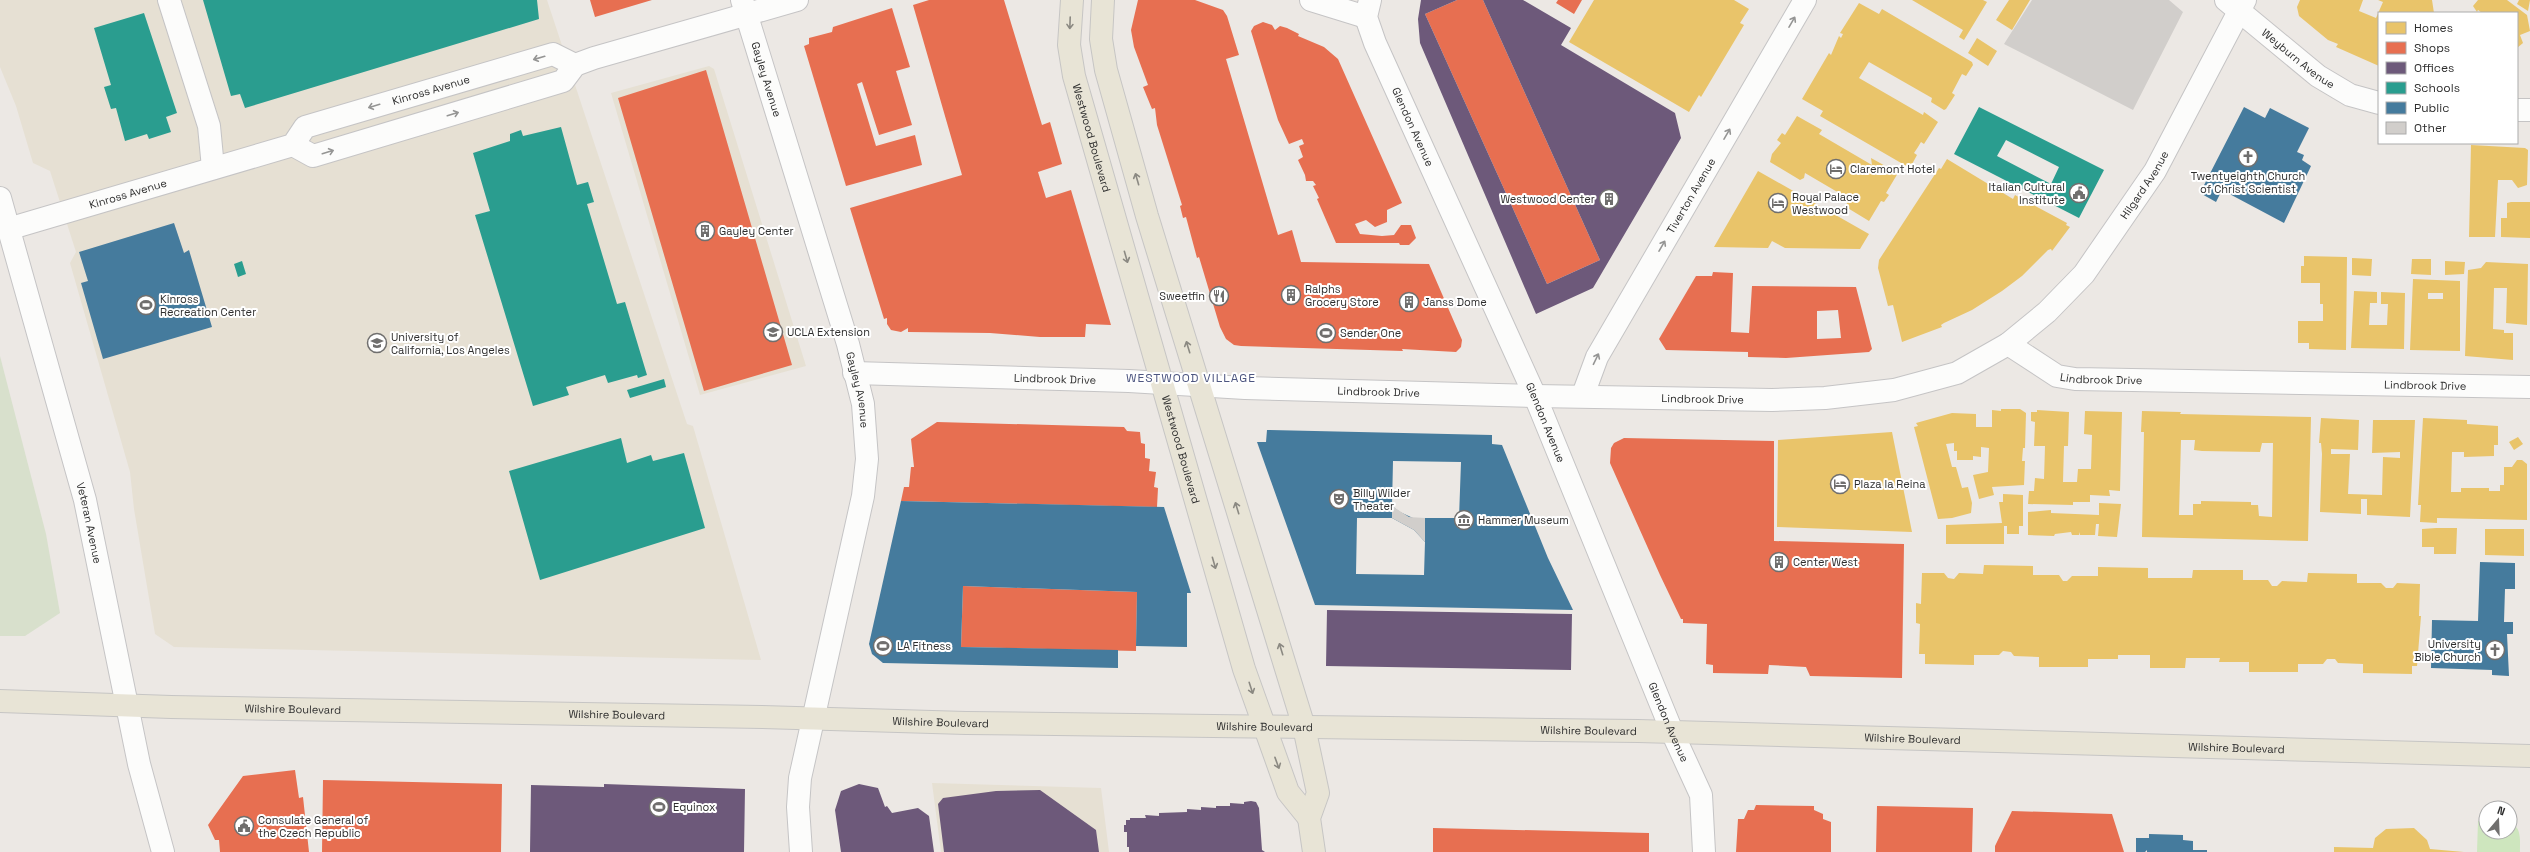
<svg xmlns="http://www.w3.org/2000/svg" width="2530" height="852" font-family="'Space Grotesk',sans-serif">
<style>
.education{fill:#e6e0d3}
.green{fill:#cee6be}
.cemetery{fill:#d8e0cc}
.homes{fill:#e9c46a;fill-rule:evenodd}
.shops{fill:#e76f51;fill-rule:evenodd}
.offices{fill:#6d597a}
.schools{fill:#2a9d8f;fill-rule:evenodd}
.public{fill:#457b9d;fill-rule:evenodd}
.building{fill:#d1cecb}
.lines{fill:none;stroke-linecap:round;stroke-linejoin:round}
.minor-casing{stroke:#c5c4c5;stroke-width:24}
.major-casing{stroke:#c6c5c4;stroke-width:24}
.minor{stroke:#fcfcfb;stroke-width:22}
.major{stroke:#e8e4d6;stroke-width:22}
.oneway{stroke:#959594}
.oneway2{stroke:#8b8982}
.labels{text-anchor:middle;stroke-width:4;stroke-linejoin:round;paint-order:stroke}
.street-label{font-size:11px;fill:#2e2e2e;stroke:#fff}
.poi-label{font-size:11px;fill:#2e2e2e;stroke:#fff;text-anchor:start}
.neighbourhood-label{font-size:12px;letter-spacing:1px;fill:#4d5680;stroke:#fff}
</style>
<rect width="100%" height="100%" fill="#ece8e4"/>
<path class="education" d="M0 0H547L687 424 693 426 761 660 174 647 155 634 134 509 130 472 70 263 76 252 50 171 33 163 16 106 0 67Z
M709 66 714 69 806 366 700 395 611 93Z
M932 783 1101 788 1109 852H941Z"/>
<path class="green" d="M2478 821H2486V832H2510V823C2522 826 2520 842 2520 852H2477Z"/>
<path class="cemetery" d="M0 356 46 534 60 613 25 636H0Z"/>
<path class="homes" d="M1594 0H1734L1749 9 1740 23 1744 25 1701 97 1699 95 1689 112 1569 42Z
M1912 0H1983L1987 2 1964 40 1959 37 1963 30Z
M2009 0H2030L2012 30 1996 20Z
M2300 0H2363L2359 11 2376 18 2383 2 2378 0H2432L2434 13H2379V66L2336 47 2338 44 2328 40 2299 16 2297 7Z
M2478 0H2507L2527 15 2530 31 2520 35 2523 43 2517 48V13H2482L2478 10 2477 12 2473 6Z
M2519 0H2530L2528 11 2517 4Z
M1859 3 1879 14 1882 9 1972 62 1973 65 1966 76 1962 74 1952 93 1955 95 1946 109 1944 110 1931 102 1932 98 1869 62 1859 78 1923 115 1924 112 1938 122 1924 144 1921 142 1918 147 1914 153 1917 155 1911 166 1908 167 1820 116 1823 111 1802 99 1829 53 1831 55 1839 36 1841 38 1843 34 1840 33Z
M1977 38 1997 51 1988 66 1968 53Z
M1797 116 1822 130 1819 134 1872 165 1871 158 1898 173 1886 193 1889 195 1884 202 1881 201 1869 221 1846 207 1847 203 1851 200 1805 173 1804 178 1800 180 1770 162 1772 154 1781 143 1777 140 1782 133 1785 135Z
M2471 145 2525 148 2528 150 2527 185 2518 188 2512 180H2498L2495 237H2469Z
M1947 159 2013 199 2015 195 2067 223 2066 225 2070 227 2052 251 2051 249 2048 250 2022 276 2002 291 1972 310 1944 323 1941 325 1942 327 1902 342 1893 305 1888 306 1878 268 1879 260 1939 168 1941 169Z
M1758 171 1869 234 1860 249 1785 248 1772 241 1768 248 1714 247Z
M2511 202H2530V238L2501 237V218H2507V203Z
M2304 256 2347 257 2346 350 2309 349V343H2298V321H2323V304H2320V283H2301V266H2304Z
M2352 258 2372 259 2371 276 2352 275Z
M2412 259H2431V275L2411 274Z
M2445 261 2465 262 2464 274 2445 275Z
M2486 262 2528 264 2527 325 2506 323 2507 288H2494L2493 329 2504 330V333H2513V360L2465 356 2468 270 2481 268Z
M2413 279 2460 281V351L2410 350ZM2428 293H2443V299H2428Z
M2354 291 2377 292V303H2370L2369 325H2387L2388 304H2381V292L2405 293 2404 349 2351 348Z
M2001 409H2020L2026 413 2025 448H2023L2022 461H2025L2024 485 1992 487 1994 495 1979 499 1973 475 1988 472 1989 448 1981 447V457L1973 456V460H1957V451H1954V443L1946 444 1952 467H1956L1962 488 1968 487 1972 503 1971 513 1952 518 1938 519 1914 427 1918 426 1916 423 1952 413 1976 414V427H1992V410L2001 411Z
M2037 410 2069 412 2068 446H2064L2063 482H2077L2078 469H2091L2092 435 2084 434 2085 411 2122 412 2120 491 2109 490 2110 496 2090 495V502H2073V505L2028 504 2029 491H2034L2035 478 2044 479 2045 446H2034L2035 422 2031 421V412H2037Z
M2142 411 2181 412 2180 414 2311 417 2308 541 2142 537 2144 432H2141ZM2181 440H2195L2194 450 2202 451 2260 452 2262 443H2273L2272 517 2259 516 2258 505H2251V502L2201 501V504H2193V515H2179Z
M2321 418 2359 420 2358 450 2331 449V454H2350L2348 494 2382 495 2383 457 2400 458V452L2372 453 2373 420H2415L2410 517 2367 515V499H2361V514L2320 512 2322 454 2321 443H2319Z
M2423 418 2467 420V424L2498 426V445H2494V456L2464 457V452H2452L2451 492H2461V488H2489V491H2500V485H2504V467H2512L2517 460H2522L2527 464V520L2437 518V523L2420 522 2421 505H2418Z
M1892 432 1912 532 1777 527 1778 440Z
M2518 437 2523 444 2514 450 2509 442Z
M2003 494 2023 495V526H2019V534H2007V526H2004V544H1946V525L2002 523 1999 502H2003Z
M2099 503 2121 504 2117 537 2098 536 2099 524H2096L2095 535H2080L2079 532V535H2072L2071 532 2055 534 2054 536 2028 535V512L2051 510V513L2099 515Z
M2436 528H2457L2456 554H2434V547H2422V529Z
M2485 529H2524V556L2485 555Z
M1984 565 2033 566V575H2059L2063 581H2067L2072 576H2098V567L2148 568V578H2192L2193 570H2243V580H2268L2272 586H2277L2282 581 2307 582 2308 573 2357 574V583H2381L2386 588H2393L2397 583 2420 584 2419 616H2421L2417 666H2412V674L2363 673V664L2338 663 2335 659H2327L2323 664H2298V672H2249V662H2219L2220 658H2186L2185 668H2150V655H2118V659H2088V667H2039V657L2014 656 2011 652 2003 651 1999 655H1974V665L1925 664V654H1919L1920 624 1916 623V603L1921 604 1922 573H1944L1948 578 1954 579 1959 573 1983 574Z
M2414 828 2427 840 2430 849 2464 852H2334V847L2373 848 2375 838 2386 829Z"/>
<path class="shops" d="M590 0H652L595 17Z
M929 0H1004L1042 125 1050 122 1062 164 1038 172 1046 198 1071 190 1111 325 1086 324 1085 337H1040L990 333 908 332V328L901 332 891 330 887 324V318L884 319 850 208 962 175 913 5Z
M1138 0H1195L1223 10 1227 16 1239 55 1226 59 1278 235 1292 230 1301 262 1429 264 1462 340 1461 347 1456 352 1402 349 1403 351 1241 346 1234 345 1226 339 1220 327 1199 257 1197 258 1186 217 1183 218 1180 206 1182 205 1157 125 1155 108 1152 109 1143 87 1148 85 1134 47 1131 30Z
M1457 0H1483L1600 260 1547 284 1425 14Z
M1558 0H1582L1574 14 1556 3Z
M892 8 910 67 896 71 912 125 879 135 862 82 857 84 876 146 915 135 922 165 846 186 804 46 809 44V38L832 32 833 27Z
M1263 22 1272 25 1275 30 1280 26 1287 28 1299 34 1298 36 1324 47 1338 59 1402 203 1387 210V222L1375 227 1366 220 1355 224 1360 234 1382 236 1394 235 1401 225H1411L1416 238 1409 245H1400L1399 243H1336L1317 199 1319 198 1313 186 1316 185 1313 181H1306L1305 175 1298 160 1303 157 1299 146 1304 144 1302 139 1289 144 1278 120 1251 31 1254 26Z
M706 70 792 365 704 391 618 98Z
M1713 272 1733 273 1731 332 1749 333 1752 286 1856 287 1872 349 1869 352 1786 358 1748 357V352L1666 350 1659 339 1696 276H1712ZM1838 310 1841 338 1817 339V311Z
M937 422 1124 427 1127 431 1140 432 1141 443 1145 444V458L1150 459 1149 471 1156 472 1154 487 1158 488 1157 507 901 501 904 487H909L911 467H914L911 439Z
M1624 438 1774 441V541L1904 544 1902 678 1810 676 1806 667 1769 665 1768 674 1713 673V665L1706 664 1707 624 1683 623V619H1681L1660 575 1610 463 1611 448 1614 443Z
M963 586 1137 592 1136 651 961 647Z
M295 770 299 798 303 797 309 852H220L219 840H215L208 825 243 776Z
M323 780 502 784 501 852H322Z
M1756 805 1814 806V810L1823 814V819L1831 822V852H1736L1738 819H1744L1748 810H1754Z
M1877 806 1973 808 1972 852H1876Z
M2012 811 2112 814 2124 852H1995V846Z
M1433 828 1649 833V852H1433Z"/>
<path class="offices" d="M1421 0H1457L1425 14 1547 284 1600 260 1483 0H1523L1571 28 1561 45 1675 113 1681 138 1593 288 1536 314 1420 43 1418 19Z
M1327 610 1572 614 1571 670 1326 666Z
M604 784 745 789 744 852H530L531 785 604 787Z
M859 784 878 788 885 807 887 806 892 813 918 808 929 816 934 852H841L835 810 841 791Z
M1040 790 1096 830 1099 852H944L938 804 943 798 996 791Z
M1251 801 1256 802 1259 808 1262 850 1265 852H1129V847H1127V832H1124V825H1126V820H1130V818H1146L1145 815 1159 816V813L1187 812V809L1201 810V807L1216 808V806H1230V803L1244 804V802Z"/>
<path class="schools" d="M203 0H537L539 19 245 108 240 94 231 96Z
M144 13 177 113 166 117 171 132 149 139 147 134 125 141 116 108 111 109 104 87 111 85 94 28Z
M1979 107 2104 170 2079 218 1954 154ZM2006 140 2059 167 2051 184 1997 156Z
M561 127 577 185 588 182 594 202 587 204 617 304 625 302 647 375 638 378 637 375 608 383 605 375 566 387 569 395 533 406 475 215 490 211 473 153 510 141V134L521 130 523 136Z
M242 261 246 274 238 277 234 264Z
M664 379 666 387 630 398 627 390Z
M621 438 627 463 651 455 653 461 684 453 705 528 540 580 509 471Z"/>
<path class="public" d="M2244 107 2265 118 2270 108 2309 128 2297 152 2304 155 2302 160 2311 166 2284 223 2222 190 2216 202 2200 193Z
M174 223 184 253 189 250 212 327 103 359 81 283 88 281 79 252Z
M1267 430 1492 435V444L1502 445 1548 558 1573 610 1315 605 1257 442H1266ZM1393 461 1461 462 1459 518H1413L1400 512 1392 506ZM1357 518H1392L1414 530 1425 542 1424 575 1356 574Z
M901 501 1164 507 1191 593H1187V647L1136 646 1137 592 963 586 961 647 1118 650V668L883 663 872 654 869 644Z
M2480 562 2515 563V589H2505L2504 622H2513V634H2507L2509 676 2492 675V670L2431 668 2432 620 2478 621Z
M2149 834 2183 835V840L2193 841V850H2207V852H2147V850L2145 852H2136V838H2149Z"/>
<path class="building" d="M2032 0H2169L2183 12 2133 110 2004 44Z
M1392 506 1409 517 1425 518V542L1414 530 1392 518Z"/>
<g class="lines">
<g class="minor-casing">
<g id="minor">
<path d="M169 0 209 126 213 168"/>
<path id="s1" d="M742 0 848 344 863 404 867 459 863 496 800 778 798 807 801 852"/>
<path d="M1311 0 1366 17"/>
<path id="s2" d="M1370 0 1366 17 1375 43 1535 396 1673 734 1701 795 1704 852"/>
<path id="s3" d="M2226 0 2318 76 2350 95 2379 103"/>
<path d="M2517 110H2530"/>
<path d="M293 145 313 156 563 81 575 65 594 58 797 0"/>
<path id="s4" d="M0 198 85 500 139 764 163 852"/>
<path id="s5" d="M8 229 293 145 305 127 553 54 575 65"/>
<path id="s6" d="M2008 344 2057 376 2075 379 2530 387"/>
<path id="s7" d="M854 373 1129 381 1245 388 1535 396 1772 400 1825 398 1894 390 1957 373 2008 344 2047 312 2084 274 2155 171 2245 0"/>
<path id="s8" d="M1583 395 1597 357 1805 0"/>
</g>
</g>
<g class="major-casing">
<g id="major">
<path id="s9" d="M1072 0 1069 45 1074 76 1244 669 1288 792 1309 818"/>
<path d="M1103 0 1101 39 1106 70 1147 216 1304 727 1318 793 1309 818 1314 852"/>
<path id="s10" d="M0 701 171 707 762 717 966 723 1638 731 2530 756"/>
</g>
</g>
<use href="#minor" class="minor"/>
<use href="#major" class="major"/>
</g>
<defs><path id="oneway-shaft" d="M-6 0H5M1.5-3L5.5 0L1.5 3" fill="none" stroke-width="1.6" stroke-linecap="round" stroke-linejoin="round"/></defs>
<g class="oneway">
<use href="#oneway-shaft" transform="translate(1792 22) rotate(-60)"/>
<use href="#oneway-shaft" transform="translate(539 58) rotate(164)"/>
<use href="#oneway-shaft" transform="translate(374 106) rotate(163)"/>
<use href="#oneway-shaft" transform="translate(453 114) rotate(-17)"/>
<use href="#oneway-shaft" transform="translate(1727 134) rotate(-60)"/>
<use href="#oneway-shaft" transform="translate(328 152) rotate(-17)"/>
<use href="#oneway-shaft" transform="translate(1662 246) rotate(-60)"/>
<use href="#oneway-shaft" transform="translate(1596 359) rotate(-64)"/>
</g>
<g class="oneway2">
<use href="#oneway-shaft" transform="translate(1070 23) rotate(92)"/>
<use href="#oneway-shaft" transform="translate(1137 179) rotate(-106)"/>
<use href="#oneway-shaft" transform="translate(1126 257) rotate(74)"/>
<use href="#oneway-shaft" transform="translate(1188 347) rotate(-107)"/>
<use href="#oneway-shaft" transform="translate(1237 508) rotate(-107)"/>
<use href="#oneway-shaft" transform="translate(1214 563) rotate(74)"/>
<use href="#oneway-shaft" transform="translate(1281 649) rotate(-107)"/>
<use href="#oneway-shaft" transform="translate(1251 688) rotate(72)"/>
<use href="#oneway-shaft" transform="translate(1277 763) rotate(70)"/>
</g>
<defs>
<g id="church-ring" transform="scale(1)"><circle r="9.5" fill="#fff" stroke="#706f6e" stroke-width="1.5"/><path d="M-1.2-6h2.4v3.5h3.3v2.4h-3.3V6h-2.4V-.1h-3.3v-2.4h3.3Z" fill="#706f6e"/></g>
<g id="hotel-ring" transform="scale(1)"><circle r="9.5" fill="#fff" stroke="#706f6e" stroke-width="1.5"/><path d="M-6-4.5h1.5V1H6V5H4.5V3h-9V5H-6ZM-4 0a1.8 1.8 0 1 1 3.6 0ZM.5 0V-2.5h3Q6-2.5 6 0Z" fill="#706f6e"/></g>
<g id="civic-ring" transform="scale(1)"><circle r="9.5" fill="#fff" stroke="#706f6e" stroke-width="1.5"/><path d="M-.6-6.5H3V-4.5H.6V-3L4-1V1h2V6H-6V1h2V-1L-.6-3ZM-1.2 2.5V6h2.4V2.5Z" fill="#706f6e"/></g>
<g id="building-ring" transform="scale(1)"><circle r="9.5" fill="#fff" stroke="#706f6e" stroke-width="1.5"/><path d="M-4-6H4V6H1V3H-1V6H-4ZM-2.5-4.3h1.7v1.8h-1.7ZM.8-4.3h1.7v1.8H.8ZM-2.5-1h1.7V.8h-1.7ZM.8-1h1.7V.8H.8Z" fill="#706f6e"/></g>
<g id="restaurant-ring" transform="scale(1)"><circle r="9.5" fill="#fff" stroke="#706f6e" stroke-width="1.5"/><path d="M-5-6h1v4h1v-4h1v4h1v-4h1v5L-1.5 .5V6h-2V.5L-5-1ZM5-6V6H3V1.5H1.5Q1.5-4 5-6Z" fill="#706f6e"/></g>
<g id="stadium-ring" transform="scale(1)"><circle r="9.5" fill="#fff" stroke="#706f6e" stroke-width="1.5"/><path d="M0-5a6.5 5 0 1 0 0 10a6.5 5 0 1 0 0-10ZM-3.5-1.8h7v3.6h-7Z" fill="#706f6e"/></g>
<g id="university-ring" transform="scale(1)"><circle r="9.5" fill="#fff" stroke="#706f6e" stroke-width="1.5"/><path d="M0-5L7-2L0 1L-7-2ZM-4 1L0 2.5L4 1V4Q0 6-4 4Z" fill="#706f6e"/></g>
<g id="theatre-ring" transform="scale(1)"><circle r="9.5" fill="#fff" stroke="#706f6e" stroke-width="1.5"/><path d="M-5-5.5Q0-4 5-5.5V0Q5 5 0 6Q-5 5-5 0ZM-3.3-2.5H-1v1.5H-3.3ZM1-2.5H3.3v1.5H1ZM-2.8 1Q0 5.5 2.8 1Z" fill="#706f6e"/></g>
<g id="museum-ring" transform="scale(1)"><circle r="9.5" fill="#fff" stroke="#706f6e" stroke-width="1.5"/><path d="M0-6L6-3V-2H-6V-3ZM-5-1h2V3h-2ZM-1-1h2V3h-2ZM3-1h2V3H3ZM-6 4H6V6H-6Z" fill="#706f6e"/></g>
</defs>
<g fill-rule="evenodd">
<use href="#church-ring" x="2248" y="157"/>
<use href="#hotel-ring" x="1836" y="169"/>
<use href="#civic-ring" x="2079" y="193"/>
<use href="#building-ring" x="1609" y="199"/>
<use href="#hotel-ring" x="1778" y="203"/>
<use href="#building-ring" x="705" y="231"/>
<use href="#building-ring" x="1291" y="295"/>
<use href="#restaurant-ring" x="1219" y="296"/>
<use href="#building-ring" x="1409" y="302"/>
<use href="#stadium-ring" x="146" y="305"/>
<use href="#university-ring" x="773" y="332"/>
<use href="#stadium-ring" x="1326" y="333"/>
<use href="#university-ring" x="377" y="343"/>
<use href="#hotel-ring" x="1840" y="484"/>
<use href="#theatre-ring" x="1339" y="499"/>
<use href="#museum-ring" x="1464" y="520"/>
<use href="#building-ring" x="1779" y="562"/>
<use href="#stadium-ring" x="883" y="646"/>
<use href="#church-ring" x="2495" y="650"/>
<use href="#stadium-ring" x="659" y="807"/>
<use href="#civic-ring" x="244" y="826"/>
</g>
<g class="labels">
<g class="street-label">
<text dy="4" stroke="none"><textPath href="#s3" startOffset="93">Weyburn Avenue</textPath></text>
<text dy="4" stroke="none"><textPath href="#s1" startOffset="83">Gayley Avenue</textPath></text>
<text dy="4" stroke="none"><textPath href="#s5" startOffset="450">Kinross Avenue</textPath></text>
<text dy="4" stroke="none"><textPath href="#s2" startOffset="137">Glendon Avenue</textPath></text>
<text dy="4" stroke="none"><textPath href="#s9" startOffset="141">Westwood Boulevard</textPath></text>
<text dy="4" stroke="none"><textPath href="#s7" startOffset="1376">Hilgard Avenue</textPath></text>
<text dy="4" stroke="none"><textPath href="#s5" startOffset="125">Kinross Avenue</textPath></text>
<text dy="4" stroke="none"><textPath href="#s8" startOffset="227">Tiverton Avenue</textPath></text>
<text dy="4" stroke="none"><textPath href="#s6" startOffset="103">Lindbrook Drive</textPath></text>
<text dy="4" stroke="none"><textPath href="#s7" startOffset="201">Lindbrook Drive</textPath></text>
<text dy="4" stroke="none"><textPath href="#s6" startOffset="427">Lindbrook Drive</textPath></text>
<text dy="4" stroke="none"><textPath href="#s1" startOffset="407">Gayley Avenue</textPath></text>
<text dy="4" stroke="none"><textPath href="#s7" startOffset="525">Lindbrook Drive</textPath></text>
<text dy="4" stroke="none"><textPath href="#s7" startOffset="849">Lindbrook Drive</textPath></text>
<text dy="4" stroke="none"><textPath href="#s2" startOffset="461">Glendon Avenue</textPath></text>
<text dy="4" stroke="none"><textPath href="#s9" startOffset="465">Westwood Boulevard</textPath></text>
<text dy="4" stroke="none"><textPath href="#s4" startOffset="337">Veteran Avenue</textPath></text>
<text dy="4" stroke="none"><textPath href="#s10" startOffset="293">Wilshire Boulevard</textPath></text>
<text dy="4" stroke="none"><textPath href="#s10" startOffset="617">Wilshire Boulevard</textPath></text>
<text dy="4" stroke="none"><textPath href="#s10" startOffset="941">Wilshire Boulevard</textPath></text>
<text dy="4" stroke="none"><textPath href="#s2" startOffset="785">Glendon Avenue</textPath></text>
<text dy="4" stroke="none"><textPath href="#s10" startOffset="1265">Wilshire Boulevard</textPath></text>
<text dy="4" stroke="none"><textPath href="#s10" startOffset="1589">Wilshire Boulevard</textPath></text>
<text dy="4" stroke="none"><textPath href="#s10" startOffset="1913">Wilshire Boulevard</textPath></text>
<text dy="4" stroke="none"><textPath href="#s10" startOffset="2237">Wilshire Boulevard</textPath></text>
</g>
<g class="poi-label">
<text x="1850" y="173">Claremont Hotel</text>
<text x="2248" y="180" text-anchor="middle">Twentyeighth Church<tspan x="2248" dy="13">of Christ Scientist</tspan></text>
<text x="2065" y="191" text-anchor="end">Italian Cultural<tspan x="2065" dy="13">Institute</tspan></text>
<text x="1792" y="201">Royal Palace<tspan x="1792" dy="13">Westwood</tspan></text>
<text x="1595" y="203" text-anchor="end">Westwood Center</text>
<text x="719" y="235">Gayley Center</text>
<text x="1305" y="293">Ralphs<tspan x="1305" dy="13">Grocery Store</tspan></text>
<text x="1205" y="300" text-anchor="end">Sweetfin</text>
<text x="160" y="303">Kinross<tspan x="160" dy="13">Recreation Center</tspan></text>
<text x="1423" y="306">Janss Dome</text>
<text x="787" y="336">UCLA Extension</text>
<text x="1340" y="337">Sender One</text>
<text x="391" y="341">University of<tspan x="391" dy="13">California, Los Angeles</tspan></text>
<text x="1854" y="488">Plaza la Reina</text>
<text x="1353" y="497">Billy Wilder<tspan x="1353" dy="13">Theater</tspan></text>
<text x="1478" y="524">Hammer Museum</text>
<text x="1793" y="566">Center West</text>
<text x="2481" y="648" text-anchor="end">University<tspan x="2481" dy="13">Bible Church</tspan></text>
<text x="897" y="650">LA Fitness</text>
<text x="673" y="811">Equinox</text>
<text x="258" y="824">Consulate General of<tspan x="258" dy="13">the Czech Republic</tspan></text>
</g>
<g class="neighbourhood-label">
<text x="1191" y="382">WESTWOOD VILLAGE</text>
</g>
</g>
<rect x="2378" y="12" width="140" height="132" fill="#ffffff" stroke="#ababab"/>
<rect x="2386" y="22" width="20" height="12" fill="#e9c46a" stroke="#ababab"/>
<text x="2414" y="32" font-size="12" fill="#2e2e2e">Homes</text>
<rect x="2386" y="42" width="20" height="12" fill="#e76f51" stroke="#ababab"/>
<text x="2414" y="52" font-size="12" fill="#2e2e2e">Shops</text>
<rect x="2386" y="62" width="20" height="12" fill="#6d597a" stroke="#ababab"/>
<text x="2414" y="72" font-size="12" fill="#2e2e2e">Offices</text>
<rect x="2386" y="82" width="20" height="12" fill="#2a9d8f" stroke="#ababab"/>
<text x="2414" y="92" font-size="12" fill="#2e2e2e">Schools</text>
<rect x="2386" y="102" width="20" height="12" fill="#457b9d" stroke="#ababab"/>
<text x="2414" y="112" font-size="12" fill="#2e2e2e">Public</text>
<rect x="2386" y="122" width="20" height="12" fill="#d1cecb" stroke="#ababab"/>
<text x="2414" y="132" font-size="12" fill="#2e2e2e">Other</text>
<g transform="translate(2498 820) rotate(19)"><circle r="19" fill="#ffffff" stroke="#ababab"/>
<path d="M0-3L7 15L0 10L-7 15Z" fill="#706f6e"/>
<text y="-6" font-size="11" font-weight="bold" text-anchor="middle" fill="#2e2e2e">N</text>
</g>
</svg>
